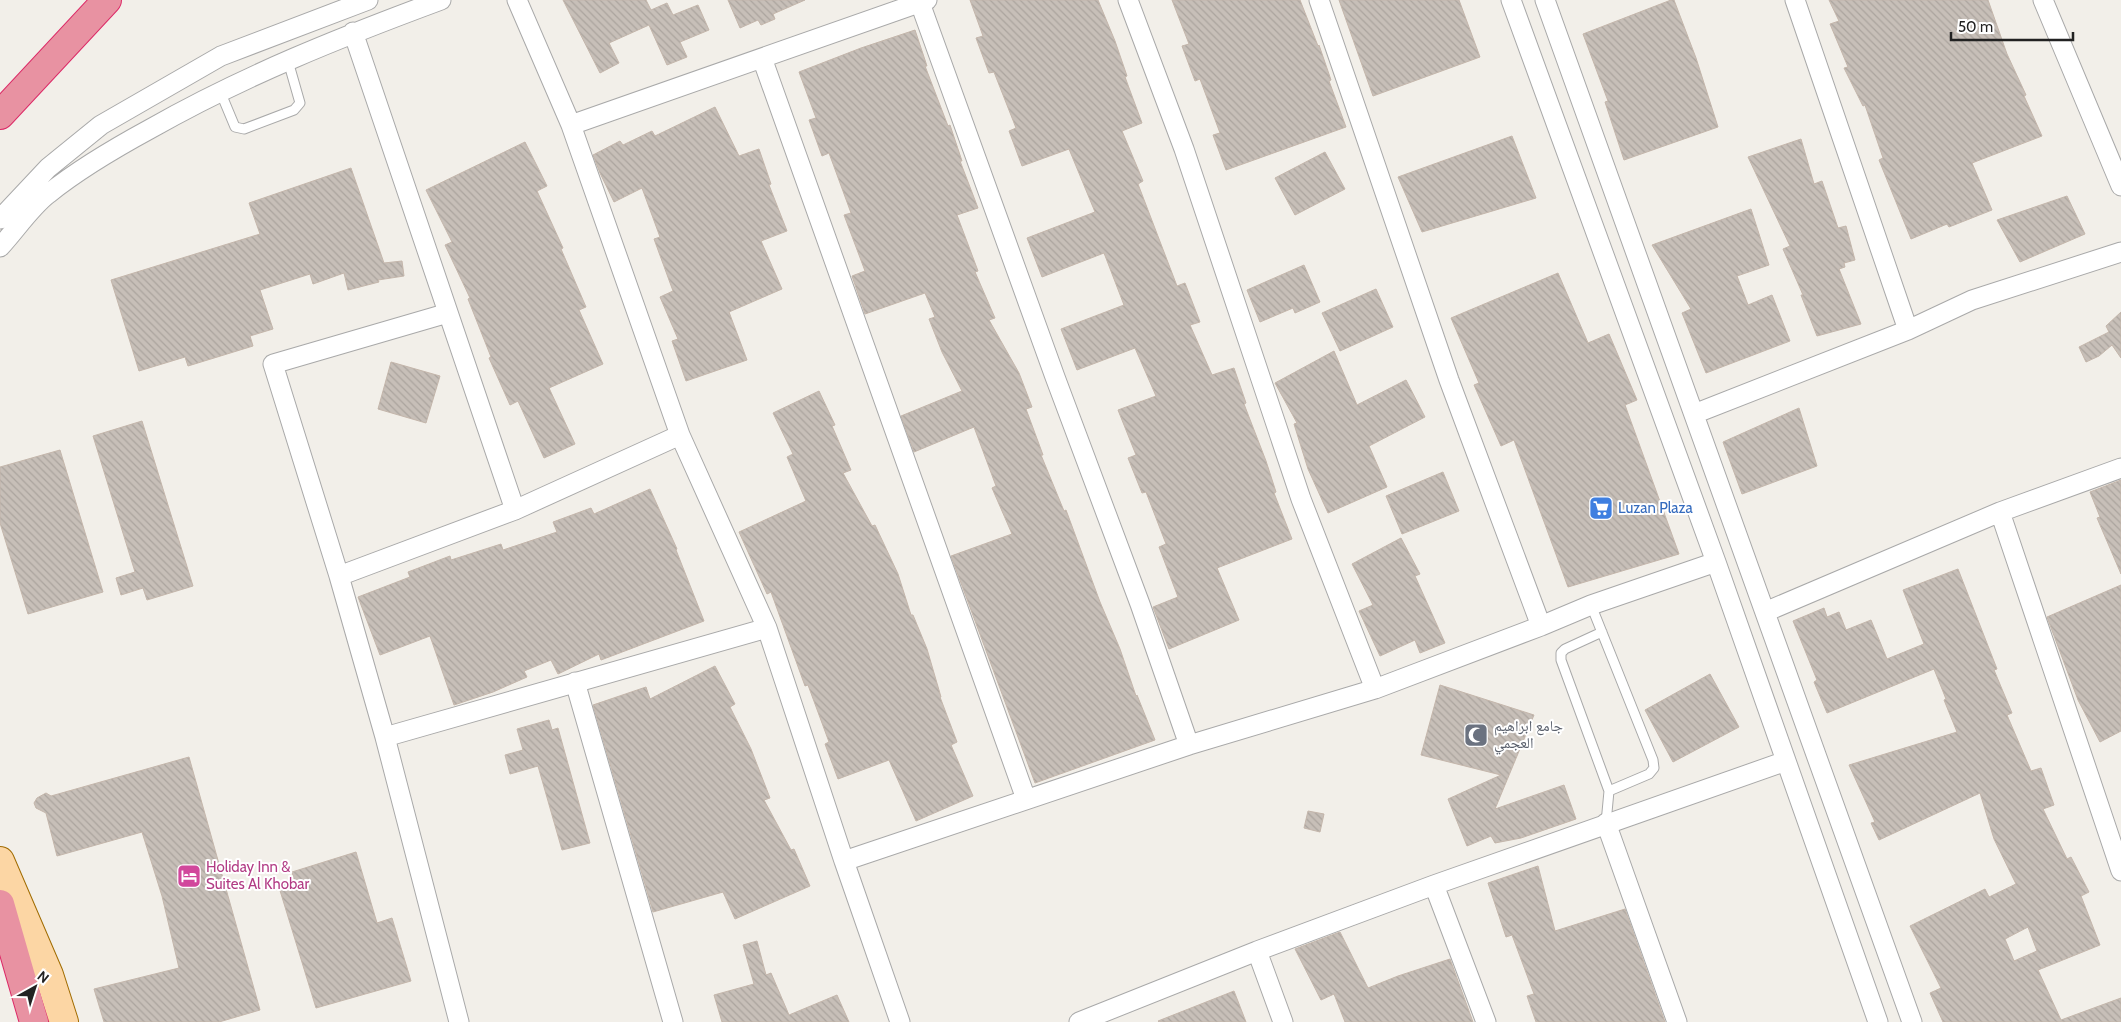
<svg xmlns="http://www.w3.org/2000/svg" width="2121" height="1022" font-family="Cabin,'Noto Naskh Arabic',sans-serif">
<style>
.building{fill:url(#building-back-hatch);stroke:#c4b6ab;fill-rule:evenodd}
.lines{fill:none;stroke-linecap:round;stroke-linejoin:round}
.service-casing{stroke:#a9a9a9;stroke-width:11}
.minor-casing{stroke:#a9a9a9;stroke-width:21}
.primary-casing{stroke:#a06b00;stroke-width:30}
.motorway-casing{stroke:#dc2a67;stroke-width:30}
.service{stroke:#fff;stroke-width:9}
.minor{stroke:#fff;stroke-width:19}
.primary{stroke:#fcd6a4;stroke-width:28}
.motorway{stroke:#e892a2;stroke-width:28}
.labels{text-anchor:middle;stroke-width:4;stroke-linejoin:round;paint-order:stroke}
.shop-label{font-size:15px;fill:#366cbe;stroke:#fff;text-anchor:start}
.worship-label{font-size:15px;fill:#5b616d;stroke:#fff;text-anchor:start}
.hotel-label{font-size:15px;fill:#b23c85;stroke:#fff;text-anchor:start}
</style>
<defs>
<pattern id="building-back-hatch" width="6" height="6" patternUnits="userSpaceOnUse" patternTransform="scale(1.25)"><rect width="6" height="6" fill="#c7bfb8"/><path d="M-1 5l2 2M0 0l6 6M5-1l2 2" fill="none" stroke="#aba49e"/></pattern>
</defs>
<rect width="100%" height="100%" fill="#f2efe9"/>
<path class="building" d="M563 0H646L651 10 667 3 673 15 698 5 709 30 680 42 687 57 667 65 649 25 609 43 619 63 600 73Z
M728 0H805L773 14 775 19 761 25 758 20 740 28Z
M970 0H1098L1115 41 1127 76 1125 77 1142 123 1122 131 1143 181 1138 184 1177 286 1185 283 1200 322 1190 325 1212 375 1234 368 1246 403 1244 404 1266 461 1276 492 1274 493 1292 539 1217 568 1239 620 1169 649 1153 607 1178 597 1159 547 1166 544 1146 492 1142 493 1128 458 1136 455 1118 410 1156 396 1135 348 1077 370 1061 329 1124 305 1104 253 1042 277 1027 238 1095 212 1069 149 1022 166 1009 131 1016 128 994 72 989 73 976 38 983 36Z
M1172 0H1300L1318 46 1319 45 1331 80 1329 81 1346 127 1226 170 1213 135 1220 133 1200 79 1195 81 1182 46 1189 44Z
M1339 0H1459L1480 57 1373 96Z
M1671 0H1674L1696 58 1718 127 1624 160 1605 102 1608 101 1583 34Z
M1829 0H1988L2007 54 2026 95 2024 96 2042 136 1972 163 1992 210 1949 227 1947 224 1911 239 1879 160 1883 158 1865 105 1863 106 1844 68 1848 67 1830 24 1839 21Z
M915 30 927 66H925L948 126 950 125 962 161H960L978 208 957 215 978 271 975 272 995 318 989 320 1019 373 1032 407 1026 409 1043 455H1041L1064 511 1066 510 1100 602 1120 649 1136 696 1137 695 1155 740 1035 783 951 556 1012 534 992 488 996 486 974 427 914 452 901 416 962 391 942 352 929 319 935 317 925 293 865 314 852 276 865 271 844 215 851 213 829 153 822 156 809 120 816 118 799 72 861 48Z
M715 107 739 156 759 149 771 184 769 185 787 231 761 241 782 289 729 312 747 360 686 381 672 341 678 339 660 297 673 291 654 239 660 237 642 188 614 202 600 173 593 155 620 141 623 145 652 131 655 136Z
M1512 136 1536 198 1422 232 1398 177Z
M1801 139 1814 184 1822 181 1838 228 1846 226 1855 260 1844 263 1845 267 1839 269 1861 324 1817 336 1801 295H1803L1783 249 1790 246 1748 157Z
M525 142 547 186 537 191 563 248 561 249 586 307 579 310 603 364 549 388 575 444 544 458 518 401 510 405 489 358 491 357 468 299 470 298 445 245 452 242 426 190Z
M1325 152 1345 189 1295 215 1275 178Z
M351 168 384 263 402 261 404 276 378 280 379 282 348 290 344 273 313 284 310 274 260 290 273 329 250 336 253 346 188 366 185 357 139 371 111 280 260 234 249 203Z
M2067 196 2085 234 2020 262 1997 220Z
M1751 209 1769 265 1737 276 1748 305 1772 295 1790 341 1706 373 1682 313 1691 309 1652 245Z
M1304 265 1320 302 1295 313 1293 308 1260 322 1247 290Z
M1558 273 1588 343 1609 334 1637 400 1625 405 1679 554 1568 587 1514 440 1501 446 1474 385 1479 383 1451 318Z
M1376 289 1393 327 1340 351 1322 313Z
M2121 312V358L2112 345 2099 356 2086 362 2079 347 2109 332 2106 326Z
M1334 351 1357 405 1406 380 1425 417 1369 446 1387 487 1328 513 1308 469 1294 424 1297 423 1275 383Z
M391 362 440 376 426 423 378 409Z
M819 391 835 425 832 426 851 470 843 473 872 526 875 525 898 574 911 615H913L927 649 941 697H940L957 742 951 745 973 796 916 821 889 760 838 779 825 744 829 742 808 685 805 686 771 592 767 594 739 532 806 501 787 457 793 454 773 413Z
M1799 408 1817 466 1742 494 1723 442Z
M142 421 193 586 147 600 143 588 121 595 116 578 135 572 93 436Z
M60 450 103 592 28 614 0 523V467Z
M1443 472 1459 511 1402 534 1386 496Z
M2121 480V574L2097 518 2100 517 2090 492Z
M650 489 677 549 676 550 704 621 601 660 599 654 558 674 551 660 524 671 527 677 493 692 454 705 430 636 380 655 358 597 410 577 408 572 450 556 451 560 501 544 503 550 557 532 553 522 591 508 594 514Z
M1401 538 1420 574 1415 576 1445 643 1420 653 1415 640 1380 656 1359 611 1373 605 1352 564Z
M1958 569 1997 669 1994 670 2012 713 2007 715 2031 771 2041 768 2054 805 2043 809 2067 859 2071 857 2089 892 2081 896 2100 945 2038 970 2061 1020 2121 998V1022H1943L1930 993 1941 988 1910 926 1985 889 1989 897 2016 884 1994 839 1980 793 1879 840 1871 823 1875 822 1849 765 1957 732 1944 700 1946 699 1934 669 1827 713 1814 682 1817 680 1793 621 1824 608 1827 617 1839 612 1846 630 1871 620 1887 659 1924 644 1903 590ZM2028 927 2037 951 2014 961 2005 939Z
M2121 585V731L2100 742 2078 700 2047 617Z
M715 666 735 704 730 707 751 749 770 798 764 800 791 850 794 849 810 886 735 919 723 892 653 912 593 705 646 687 650 699Z
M1710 674 1739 727 1673 762 1645 710Z
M1440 685 1534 715 1495 809 1564 785 1576 819 1521 838 1495 843 1491 836 1467 846 1448 799 1501 775 1421 755Z
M549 720 552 730 558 728 590 843 562 850 538 766 510 774 505 755 523 750 517 729Z
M189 757 260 1010 219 1022H104L94 989 179 968 162 896 142 832 57 856 46 813 36 808 34 803 37 798 46 793 51 796Z
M1308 811 1324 814 1320 832 1304 828Z
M356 852 377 923 392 918 411 981 316 1008 278 884 294 879 292 872Z
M1538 866 1555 931 1625 909 1665 1022H1536L1527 996 1534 994 1512 935 1506 937 1488 883Z
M1340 932 1368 988 1398 976 1450 959 1473 1022H1345L1334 994 1321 1000 1295 949Z
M757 941 766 975 771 973 789 1015 837 995 849 1022H722L714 995 754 984 743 945Z
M1234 991 1246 1022H1159L1158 1021Z"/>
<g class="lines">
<g class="service-casing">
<path id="service" d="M220 91 235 127 244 129 294 110 300 103 288 61
M1591 605 1653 760 1654 768 1649 774 1609 791
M1602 632 1565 649 1561 653V660L1609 791 1606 823"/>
</g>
<g class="minor-casing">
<path id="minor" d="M517 0 571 125 680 435 767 628 844 861
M1128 0 1184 149 1301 499 1375 689
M1319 0 1449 380 1541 626
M1511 0 1716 562 1878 1022
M1545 0 1912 1022
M1795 0 1908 330
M2043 0 2121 186
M920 3 1055 377 1140 604 1189 745
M353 32 515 510
M762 58 1026 799
M571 125 927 0
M0 219 48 168 101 125 221 56 368 0
M0 247C15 231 31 207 48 194 79 169 115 148 150 129 243 76 341 37 441 0
M448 313 273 364 339 576 385 737 459 1022
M1694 414 1908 330 1972 300 2121 252
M2000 512 2121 871
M339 576 515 510 680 435
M1765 612 2000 512 2121 468
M575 682 673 1022
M385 737 767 628
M1606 823 1677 1022
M1434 885 1486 1022
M1257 951 1283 1022
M900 1022 844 861 1189 745 1375 689 1541 626 1591 605 1716 562
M1079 1022 1257 951 1434 885 1786 761"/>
</g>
<g class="primary-casing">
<path id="primary" d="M0 861 49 975 64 1022"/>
</g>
<g class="motorway-casing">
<path id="motorway" d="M0 115 107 0
M0 904 34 1022"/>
</g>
<use href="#service" class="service"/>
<use href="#minor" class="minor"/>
<use href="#primary" class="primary"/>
<use href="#motorway" class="motorway"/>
</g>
<defs>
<g id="supermarket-square" transform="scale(1.25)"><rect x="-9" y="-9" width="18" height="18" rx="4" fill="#3f7fe0" stroke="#fff"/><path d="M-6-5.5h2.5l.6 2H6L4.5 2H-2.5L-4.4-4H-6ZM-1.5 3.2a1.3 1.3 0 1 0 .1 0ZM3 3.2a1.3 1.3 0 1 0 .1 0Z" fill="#fff"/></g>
<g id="mosque-square" transform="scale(1.25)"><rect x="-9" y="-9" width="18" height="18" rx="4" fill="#6b7280" stroke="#fff"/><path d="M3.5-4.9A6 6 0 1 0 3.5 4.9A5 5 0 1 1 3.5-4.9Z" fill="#fff"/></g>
<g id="hotel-square" transform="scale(1.25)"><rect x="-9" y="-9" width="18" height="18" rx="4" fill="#d1479c" stroke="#fff"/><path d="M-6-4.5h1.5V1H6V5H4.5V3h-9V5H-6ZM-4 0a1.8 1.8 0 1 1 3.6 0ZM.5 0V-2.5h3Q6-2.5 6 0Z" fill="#fff"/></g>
</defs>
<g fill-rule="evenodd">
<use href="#supermarket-square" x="1601" y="508"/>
<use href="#mosque-square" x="1476" y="735"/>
<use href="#hotel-square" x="189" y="876"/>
</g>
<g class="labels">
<g class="shop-label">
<text x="1618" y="513">Luzan Plaza</text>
</g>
<g class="worship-label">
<text x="1494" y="731">جامع ابراهيم<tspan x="1494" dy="17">العجمي</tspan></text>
</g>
<g class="hotel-label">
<text x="206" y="872">Holiday Inn &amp;<tspan x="206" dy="17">Suites Al Khobar</tspan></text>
</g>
</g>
<g transform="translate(35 987) rotate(39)" stroke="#ffffff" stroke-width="4" paint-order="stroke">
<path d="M0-4L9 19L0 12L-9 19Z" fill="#222222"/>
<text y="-8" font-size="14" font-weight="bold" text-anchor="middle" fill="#222222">N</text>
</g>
<path d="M1951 32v8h122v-8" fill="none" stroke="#222222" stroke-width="2.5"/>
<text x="1958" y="32" font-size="15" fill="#222222" stroke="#ffffff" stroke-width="4" paint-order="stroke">50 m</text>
</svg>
